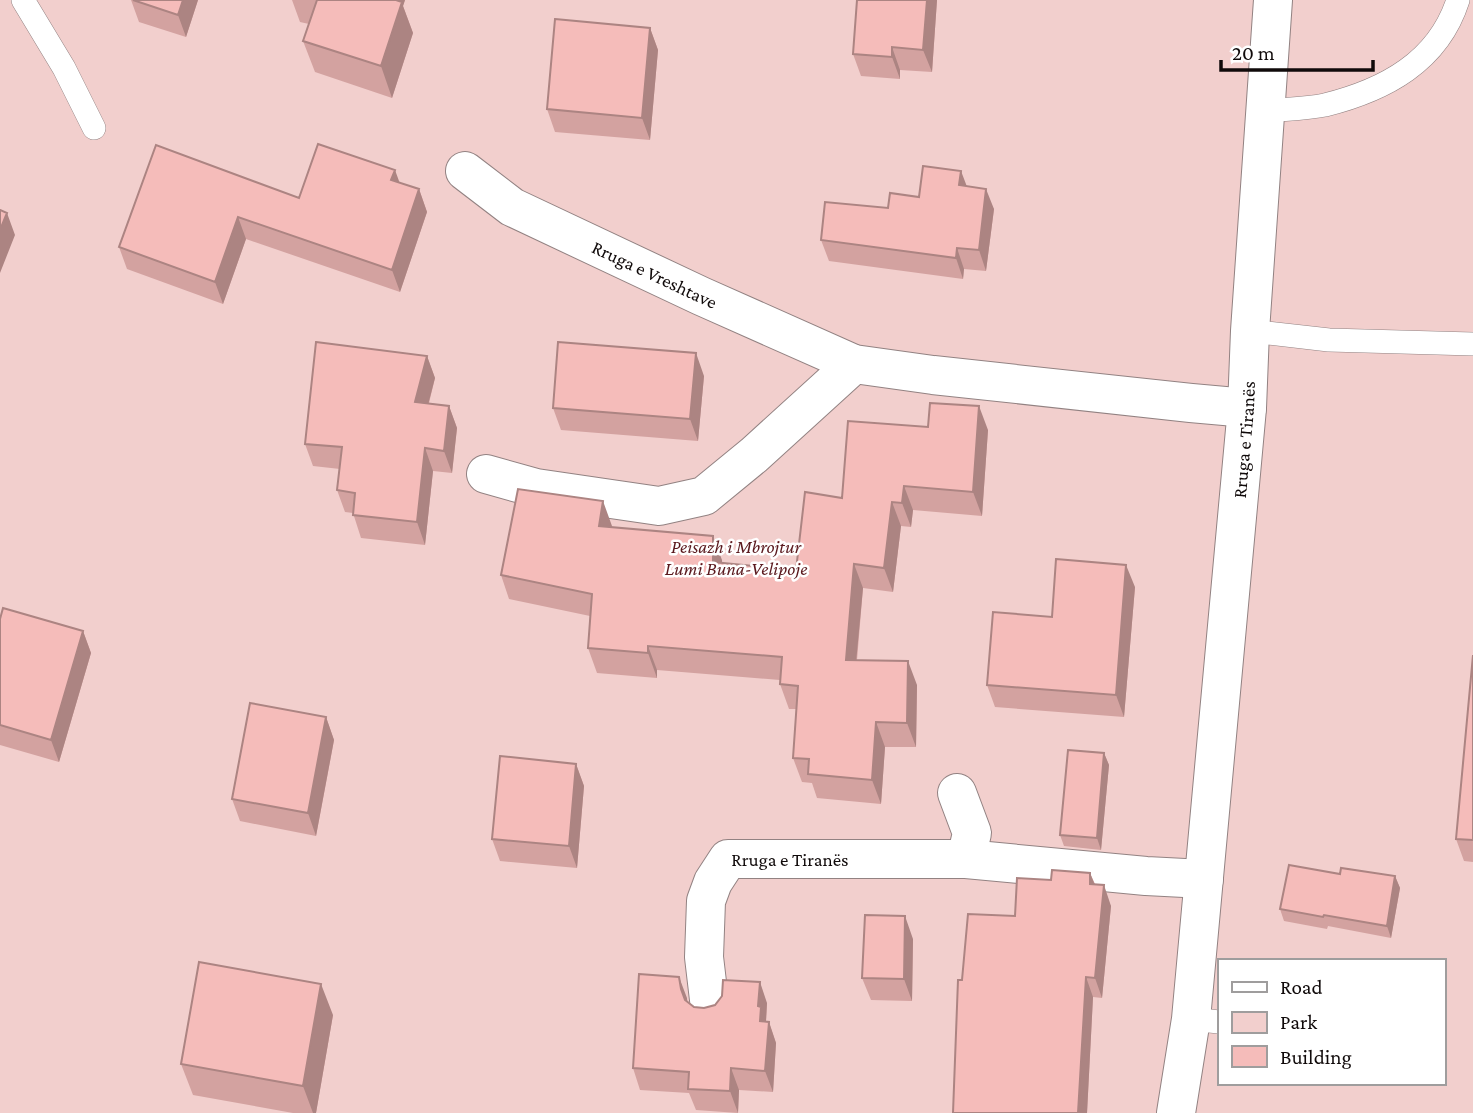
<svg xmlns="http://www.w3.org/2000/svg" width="1473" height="1113" font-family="'Crimson Pro',serif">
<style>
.green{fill:#f2cfcd;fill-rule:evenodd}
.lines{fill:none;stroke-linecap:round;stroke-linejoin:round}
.lane-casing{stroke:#928282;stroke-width:24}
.street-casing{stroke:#928282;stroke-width:40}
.primary-casing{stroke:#928282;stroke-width:40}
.lane{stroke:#fff;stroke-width:23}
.street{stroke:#fff;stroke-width:38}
.primary{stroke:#fff;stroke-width:38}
.wall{fill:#d3a2a0}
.shaded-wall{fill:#ac8482}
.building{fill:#f5bcba;stroke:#ac8482;stroke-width:2}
.labels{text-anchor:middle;stroke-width:5;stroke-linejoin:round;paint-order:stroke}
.street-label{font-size:19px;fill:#100a0a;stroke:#fff}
.park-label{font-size:19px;font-style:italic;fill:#5a181d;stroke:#fff}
</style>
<rect width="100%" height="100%" fill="#fdf6f6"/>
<path class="green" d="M0 0H1473V1113H0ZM1219 961H1443V1083H1219Z"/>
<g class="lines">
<g class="lane-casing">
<path id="lane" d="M23 0 64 68 94 128
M1265 111C1285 109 1306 109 1325 105 1385 90 1438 62 1458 0
M1250 331 1329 340 1473 344
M1191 1019 1219 1022"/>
</g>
<g class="street-casing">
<g id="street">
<path id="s1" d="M465 171 512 207 701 296 854 364 933 375 1191 403 1247 408"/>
<path d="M486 474 536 488 659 506 704 496 754 455 854 364"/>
<path d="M957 793 972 833 966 859"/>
<path id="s2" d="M710 1008 704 957 706 901 713 882 728 859H966L1146 876 1204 879"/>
</g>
</g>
<g class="primary-casing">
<g id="primary">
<path id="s3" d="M1176 1113 1191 1019 1247 408 1250 331 1273 0"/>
</g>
</g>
<use href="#lane" class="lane"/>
<use href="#street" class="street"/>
<use href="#primary" class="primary"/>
</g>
<path class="wall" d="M131 0H198L186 37 139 22Z
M292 0H405L403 6 413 33 392 98 315 72 303 41 309 24 300 22Z
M937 0 932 72 900 70V79L861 76 853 54Z
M650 28 658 50 650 140 555 132 547 109Z
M399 183 419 189 427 212 400 292 246 239 223 304 127 269 119 247 299 198Z
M967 186 994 209 986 271 964 269 963 279 829 261 821 240 888 208 919 197Z
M427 356 435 378 429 403 449 406 457 428 452 473 433 471 425 545 361 538 353 513 345 512 337 490 340 469 313 466 305 444Z
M704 376 698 441 561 430 553 408Z
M928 427 988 430 982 516 913 510 911 527 901 526 893 592 863 588 857 660 917 685 916 747H885L881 804 817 798 812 783 802 782 793 758 796 709H789L780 684V680L657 670V678L597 673 588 648 590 616 509 599 501 575 612 526V527L722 560V563L796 570 842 498Z
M1135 587 1124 717 995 707 987 685 1052 617Z
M0 619 83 631 91 653 59 762 0 745Z
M1473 655V862L1464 861 1456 839Z
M326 717 334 740 316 836 240 821 232 799Z
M1104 753 1109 765 1101 850 1064 846 1060 835Z
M576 764 584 786 577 868 500 861 492 839Z
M1090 873 1095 884 1111 906 1102 998 1093 997 1087 1113H953L962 980 1015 916 1051 880Z
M1340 874 1395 876 1400 888 1391 938 1328 926 1327 929 1284 921 1280 909Z
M913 939 912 1001 871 1000 862 978Z
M687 998V1002L694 1007 704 1008 767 1003 766 1021 769 1022 776 1043 773 1092 739 1090 738 1113 696 1110 689 1093 640 1090 633 1068Z
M333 1015 316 1113H293L193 1095 181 1064Z"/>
<path class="shaded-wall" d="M183 0H198L186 37 178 15Z
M386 0H405L403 6 413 33 392 98 381 66Z
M927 0H937L932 72 923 50Z
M650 28 658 50 650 140 642 118Z
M892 47 900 70V79L892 57Z
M395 170 403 192 391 180Z
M961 171 969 192 959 185Z
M419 189 427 212 400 292 392 270Z
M986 189 994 209 986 271 979 250Z
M7 213 15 235 0 273V230Z
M238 217 246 239 223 304 215 282Z
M957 248 964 269 963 279 956 258Z
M696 353 704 376 698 441 690 419Z
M427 356 435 378 423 424 415 402Z
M449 406 457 428 452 473 444 451Z
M979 406 988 430 982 516 973 492Z
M425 448 433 471 425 545 417 522Z
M904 486 913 510 911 527 902 503Z
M603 501 612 526 608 550 599 526Z
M892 502 901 526 893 592 884 568Z
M713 536 722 560V587L713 562Z
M854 564 863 588 854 684 846 660Z
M1126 565 1135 587 1124 717 1116 695Z
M83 631 91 653 59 762 51 740Z
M648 646 657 670V678L648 653Z
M908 661 917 685 916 747 907 723Z
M326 717 334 740 316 836 308 813Z
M876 722 885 747 881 804 872 780Z
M1104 753 1109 765 1101 850 1097 838Z
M576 764 584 786 577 868 569 846Z
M1090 873 1098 893 1090 884Z
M1395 876 1400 888 1391 938 1387 926Z
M1104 885 1111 906 1102 998 1095 978Z
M905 916 913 939 912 1001 904 979Z
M679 977 687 998 688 1011 681 989Z
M1086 977 1093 997 1087 1113H1078Z
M760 982 767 1003 766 1021 768 1028 769 1022 776 1043 773 1092 765 1071 758 1006Z
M321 984 333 1015 316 1113H313L303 1086Z
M731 1068 739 1090 738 1113 730 1091Z"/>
<path class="building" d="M133 0H183L178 15Z
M317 0H396L402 2 381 66 303 41Z
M857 0H927L923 50 892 47V57L853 54Z
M555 19 650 28 642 118 547 109Z
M318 144 395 170 391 180 419 189 392 270 238 217 215 282 119 247 156 145 299 198Z
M923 166 961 171 959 185 986 189 979 250 957 248 956 258 821 240 825 202 888 208 890 193 919 197Z
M0 210 7 213 0 230Z
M316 342 427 356 415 402 449 406 444 451 425 448 417 522 353 515 355 493 337 490 342 447 305 444Z
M558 342 696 353 690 419 553 408Z
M930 403 979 406 973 492 904 486 902 503 892 502 884 568 854 564 846 660 908 661 907 723 876 722 872 780 808 774 809 759 793 758 798 686 780 684 782 657 648 646V653L588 648 592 594 501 575 518 489 603 501 599 526 713 536V562L796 570 805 492 842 498 848 421 928 427Z
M1056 559 1126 565 1116 695 987 685 993 612 1052 617Z
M3 608 83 631 51 740 0 725V619Z
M1473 655V840L1456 839Z
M250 703 326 717 308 813 232 799Z
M1068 750 1104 753 1097 838 1060 835Z
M500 756 576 764 569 846 492 839Z
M1289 865 1340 874 1341 868 1395 876 1387 926 1324 915 1323 917 1280 909Z
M1052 870 1090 873V884L1104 885 1095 978 1086 977 1078 1113H953L958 980H962L968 914 1015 916 1017 878 1051 880Z
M865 915 905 916 904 979 862 978Z
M199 962 321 984 303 1086 181 1064Z
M639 974 679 977 681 989 685 1000 694 1007 704 1008 715 1005 722 996 723 980 760 982 758 1006 761 1007 760 1021 769 1022 765 1071 731 1068 730 1091 688 1089 689 1072 633 1068Z"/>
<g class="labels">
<g class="street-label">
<text dy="7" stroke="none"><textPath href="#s1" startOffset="217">Rruga e Vreshtave</textPath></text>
<text dy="7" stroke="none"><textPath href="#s3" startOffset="677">Rruga e Tiranës</textPath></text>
<text dy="7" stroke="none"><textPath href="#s2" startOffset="217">Rruga e Tiranës</textPath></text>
</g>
<g class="park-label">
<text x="736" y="553">Peisazh i Mbrojtur<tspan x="736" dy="22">Lumi Buna-Velipoje</tspan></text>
</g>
</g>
<rect x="1218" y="959" width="228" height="126" fill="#ffffff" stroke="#9f9d9d" stroke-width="2"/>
<rect x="1232" y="982" width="35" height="10" fill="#ffffff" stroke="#9f9d9d" stroke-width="2"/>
<text x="1280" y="994" font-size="21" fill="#100a0a">Road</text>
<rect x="1232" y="1012" width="35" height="21" fill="#f2cfcd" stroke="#9f9d9d" stroke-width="2"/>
<text x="1280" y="1029" font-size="21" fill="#100a0a">Park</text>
<rect x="1232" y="1046" width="35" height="21" fill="#f5bcba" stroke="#9f9d9d" stroke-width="2"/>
<text x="1280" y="1064" font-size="21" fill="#100a0a">Building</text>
<path d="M1221 60v10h152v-10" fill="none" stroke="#100a0a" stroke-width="3.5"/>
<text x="1232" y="60" font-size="21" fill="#100a0a" stroke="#ffffff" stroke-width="5" paint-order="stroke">20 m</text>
</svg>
